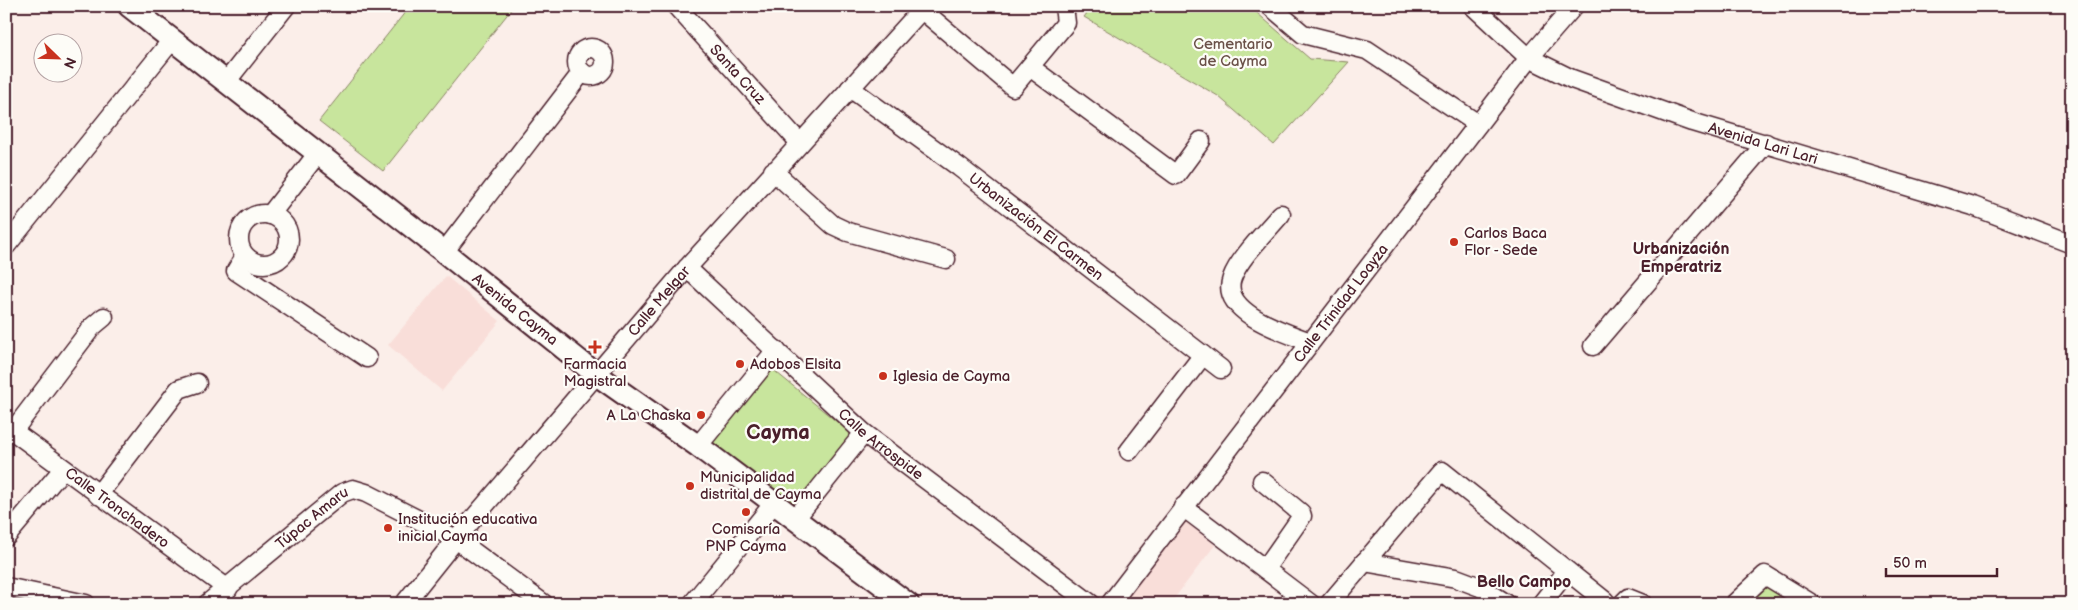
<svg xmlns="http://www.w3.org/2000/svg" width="2078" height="610" font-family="'Balsamiq Sans',sans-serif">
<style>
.built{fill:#f9ded9}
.green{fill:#c8e59d;stroke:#898264}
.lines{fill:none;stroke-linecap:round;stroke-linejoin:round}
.minor-casing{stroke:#4a1f2b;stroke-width:21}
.major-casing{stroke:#4a1f2b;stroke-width:25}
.minor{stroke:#fdfcf7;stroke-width:18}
.major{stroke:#fdfcf7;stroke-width:21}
.poi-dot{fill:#c8321e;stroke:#fdfcf7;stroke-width:2}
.labels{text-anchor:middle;stroke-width:4.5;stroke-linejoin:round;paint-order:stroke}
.park-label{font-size:15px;fill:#6a5048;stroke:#fdfcf7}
.street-label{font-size:15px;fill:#4a1f2b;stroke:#fdfcf7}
.poi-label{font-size:15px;fill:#4a1f2b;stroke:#fdfcf7;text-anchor:start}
.neighbourhood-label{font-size:16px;font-weight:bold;fill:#4a1f2b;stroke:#fdfcf7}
.district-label{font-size:20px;font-weight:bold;fill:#4a1f2b;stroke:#fdfcf7}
</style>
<rect width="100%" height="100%" fill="#fbeee9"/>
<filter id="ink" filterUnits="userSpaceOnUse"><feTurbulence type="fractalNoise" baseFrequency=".02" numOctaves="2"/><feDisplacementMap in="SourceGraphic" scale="10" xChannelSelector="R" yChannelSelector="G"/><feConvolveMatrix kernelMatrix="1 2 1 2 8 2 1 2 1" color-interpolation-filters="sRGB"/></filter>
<g filter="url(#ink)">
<path class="built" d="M446 276 500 321 442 391 388 345Z
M1183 519 1215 545 1170 604H1118Z"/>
<path class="green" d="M410 6H514L383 171 319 121Z
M1093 6H1249L1310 59 1349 62 1274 145 1218 96 1084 17Z
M771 368 853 435 792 510 710 443Z
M1764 586 1793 601 1791 604H1737Z"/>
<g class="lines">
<g class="minor-casing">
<g id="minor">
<path id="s1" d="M676 6 800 143"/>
<path d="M1270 6 1303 34 1367 50 1478 124"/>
<path id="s2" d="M1473 6 1529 58 1572 79 1692 122 1973 206 2072 244"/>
<path d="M922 10 1013 87 1066 23 1064 6"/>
<circle cx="591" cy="62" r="14"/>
<path d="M1030 67 1176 175 1201 141"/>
<path d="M226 82 286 6"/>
<path id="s3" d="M850 88 959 167 1221 369"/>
<path d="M773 171 833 225 848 232 946 259"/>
<path d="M1281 214C1267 231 1239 258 1232 278 1219 313 1287 333 1310 342"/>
<circle cx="264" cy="239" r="25"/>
<path d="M270 215 318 153"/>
<path d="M6 246 172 40"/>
<path d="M444 252 582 72"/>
<path d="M245 256 236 271 367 358"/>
<path id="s4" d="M687 268 864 433 1091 604"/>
<path d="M1593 346 1766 143"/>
<path id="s5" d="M6 426 228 589"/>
<path d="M13 431 92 327 104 317"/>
<path d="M698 446 776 350"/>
<path d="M1129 451 1203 355"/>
<path d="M1262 481 1301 513 1302 516 1265 569"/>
<path d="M98 495 179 389 197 383"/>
<path d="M1183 507 1311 604"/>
<path d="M795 519 864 433"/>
<path d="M6 537 63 469"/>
<path d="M1364 562 1456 578 1480 587 1507 604"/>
<path d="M6 587 86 604"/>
<path id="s6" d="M207 604 342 493 353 489 366 493 456 539 544 604"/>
<path id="s7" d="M404 604 456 539 687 268 925 6"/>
<path d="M692 604 774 503"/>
<path id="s8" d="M1110 604 1529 58 1574 6"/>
<path d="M1329 604 1442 471 1605 601"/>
<path d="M1541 604 1567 571"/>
<path d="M1622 604 1628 598 1643 604"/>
<path d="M1734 604 1765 575 1812 604"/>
</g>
</g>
<g class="major-casing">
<g id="major">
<path id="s9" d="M129 6 444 252 597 375 698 446 908 604"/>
</g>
</g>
<use href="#minor" class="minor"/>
<use href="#major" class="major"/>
</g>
</g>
<g class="poi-dot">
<circle cx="1454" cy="242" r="5"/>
<path d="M592.5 339.5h5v5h5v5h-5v5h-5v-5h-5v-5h5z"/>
<circle cx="740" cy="364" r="5"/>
<circle cx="883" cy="376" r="5"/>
<circle cx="701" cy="415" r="5"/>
<circle cx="690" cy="486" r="5"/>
<circle cx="746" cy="512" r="5"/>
<circle cx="388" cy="528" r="5"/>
</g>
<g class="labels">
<g class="park-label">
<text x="1233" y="49">Cementario<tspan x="1233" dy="17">de Cayma</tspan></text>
</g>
<g class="street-label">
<text dy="5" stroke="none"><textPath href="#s1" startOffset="92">Santa Cruz</textPath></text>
<text dy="5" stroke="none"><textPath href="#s2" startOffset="326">Avenida Lari Lari</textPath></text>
<text dy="5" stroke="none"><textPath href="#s3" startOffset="232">Urbanización El Carmen</textPath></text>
<text dy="5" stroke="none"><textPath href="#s7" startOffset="396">Calle Melgar</textPath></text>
<text dy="5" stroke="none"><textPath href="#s8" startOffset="379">Calle Trinidad Loayza</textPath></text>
<text dy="5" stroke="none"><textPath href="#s9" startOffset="491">Avenida Cayma</textPath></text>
<text dy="5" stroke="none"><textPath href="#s4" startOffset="262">Calle Arrospide</textPath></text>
<text dy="5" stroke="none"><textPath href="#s5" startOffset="138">Calle Tronchadero</textPath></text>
<text dy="5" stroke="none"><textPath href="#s6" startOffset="136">Túpac Amaru</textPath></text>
</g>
<g class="poi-label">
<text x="1464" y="238">Carlos Baca<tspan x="1464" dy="17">Flor - Sede</tspan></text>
<text x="595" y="369" text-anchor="middle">Farmacia<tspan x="595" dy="17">Magistral</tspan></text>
<text x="750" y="369">Adobos Elsita</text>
<text x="893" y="381">Iglesia de Cayma</text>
<text x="691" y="420" text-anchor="end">A La Chaska</text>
<text x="700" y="482">Municipalidad<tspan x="700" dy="17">distrital de Cayma</tspan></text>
<text x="398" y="524">Institución educativa<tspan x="398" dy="17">inicial Cayma</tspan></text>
<text x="746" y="534" text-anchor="middle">Comisaría<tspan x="746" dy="17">PNP Cayma</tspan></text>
</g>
<g class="neighbourhood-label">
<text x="1681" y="254">Urbanización<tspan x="1681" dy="18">Emperatriz</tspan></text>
<text x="1524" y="587">Bello Campo</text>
</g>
<g class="district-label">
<text x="778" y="439">Cayma</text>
</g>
</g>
<rect width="2078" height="610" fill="none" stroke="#fdfcf7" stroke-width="25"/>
<rect x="12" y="12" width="2053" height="585" fill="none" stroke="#4a1f2b" stroke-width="2" filter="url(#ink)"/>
<g transform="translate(58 58) rotate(113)"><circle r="24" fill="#fdfcf7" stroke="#b5a4a5"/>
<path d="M0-4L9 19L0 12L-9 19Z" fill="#c8321e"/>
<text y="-8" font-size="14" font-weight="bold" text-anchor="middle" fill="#4a1f2b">N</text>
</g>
<path d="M1886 568v8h111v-8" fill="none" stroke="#4a1f2b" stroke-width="2.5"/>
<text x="1893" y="568" font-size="15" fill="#4a1f2b" stroke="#fdfcf7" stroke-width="4" paint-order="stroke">50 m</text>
</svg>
